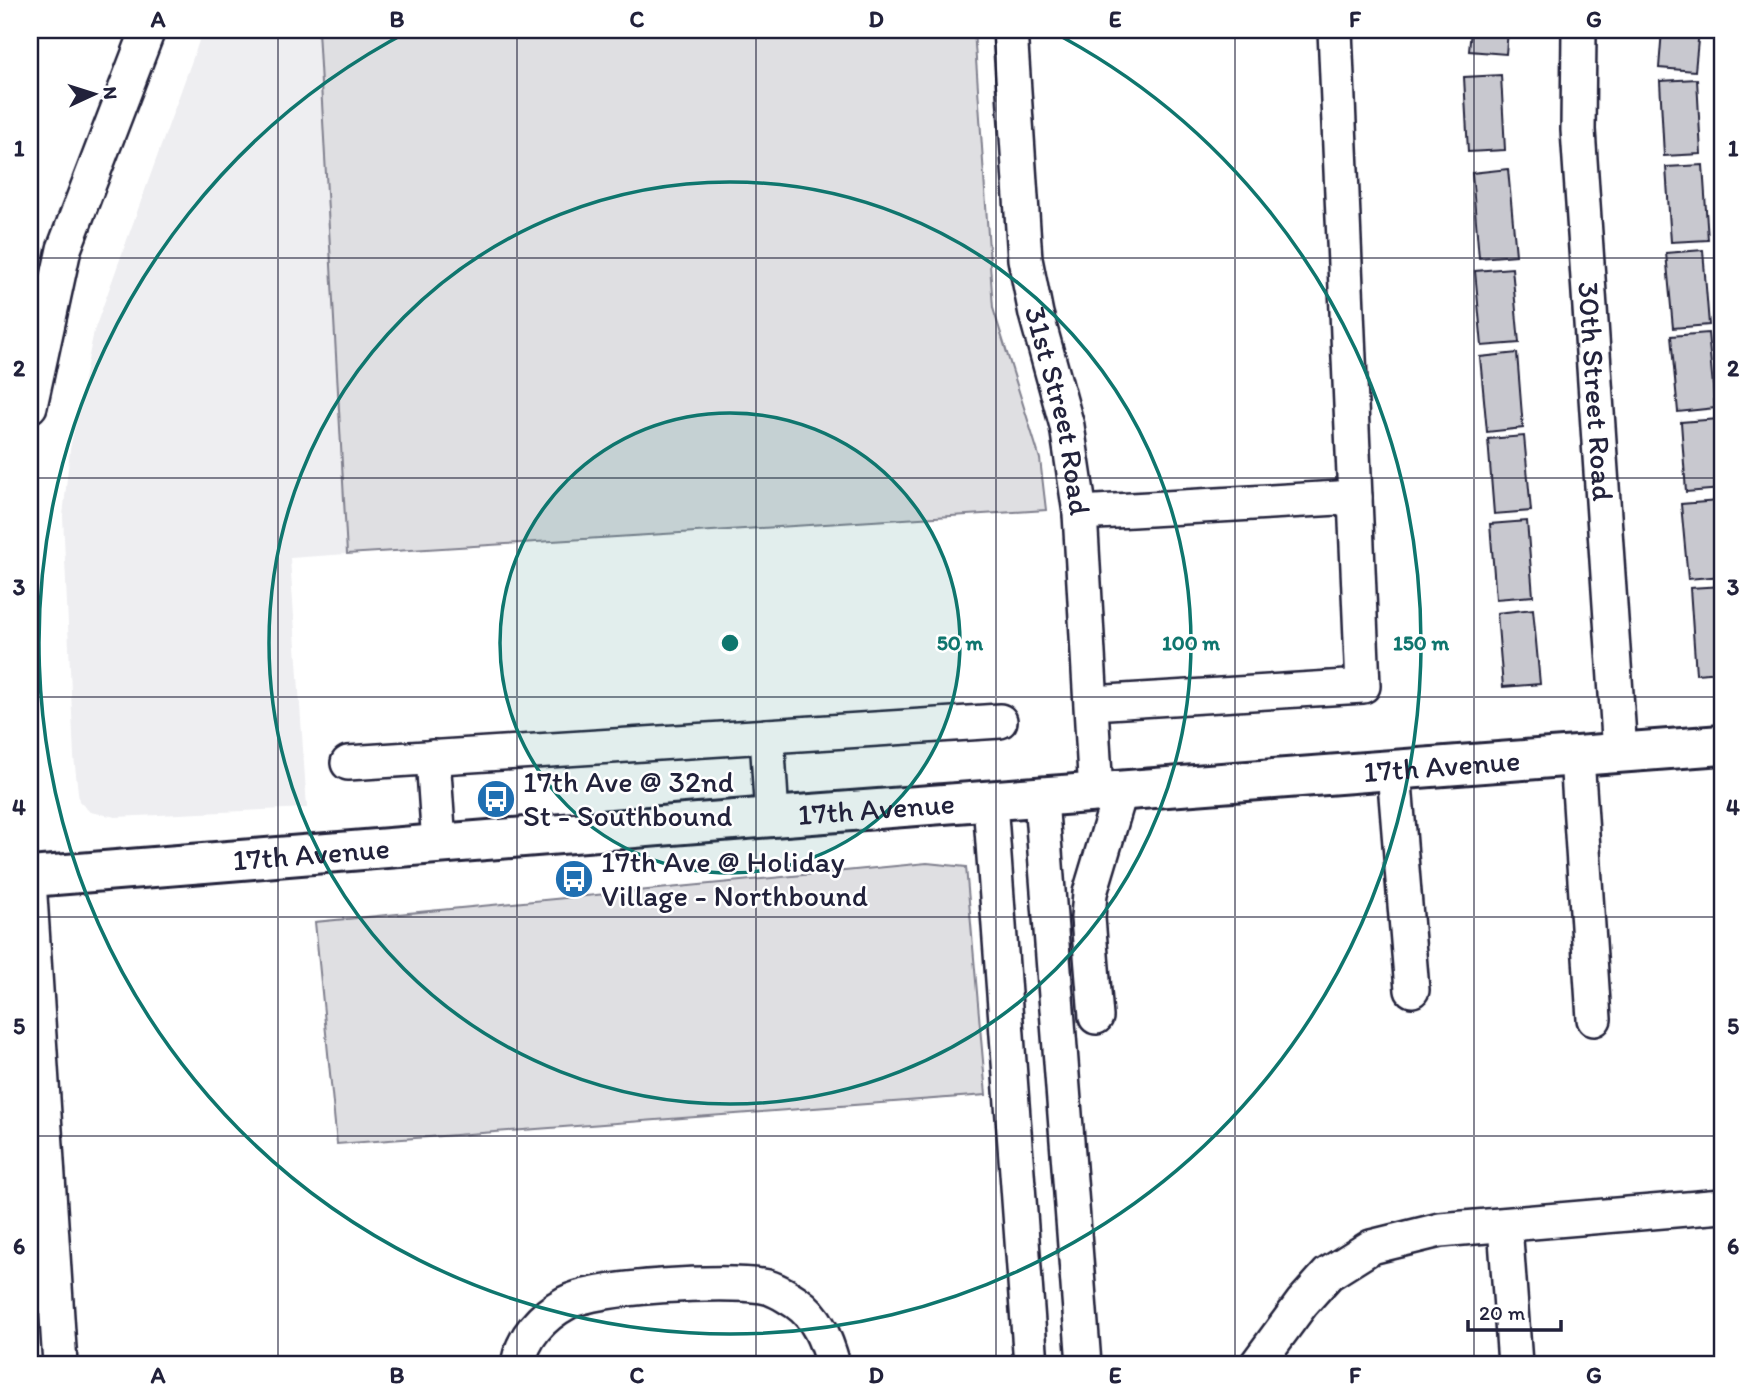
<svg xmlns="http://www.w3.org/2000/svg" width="1752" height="1394" font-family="Itim,sans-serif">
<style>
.built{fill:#eeeef1}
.green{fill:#dfdfe2;stroke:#80808e;stroke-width:2}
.building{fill:#c8c8cf;stroke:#22223b;stroke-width:2}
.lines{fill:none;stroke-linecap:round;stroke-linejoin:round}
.minor-casing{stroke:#22223b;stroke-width:38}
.major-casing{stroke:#22223b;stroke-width:44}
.minor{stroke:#fff;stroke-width:33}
.major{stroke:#fff;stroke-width:38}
.grid{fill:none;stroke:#22223b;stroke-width:2;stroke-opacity:0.55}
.ring{fill:none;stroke:#0f766e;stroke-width:3.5}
.labels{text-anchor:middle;stroke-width:5;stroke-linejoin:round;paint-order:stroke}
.street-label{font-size:30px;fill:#22223b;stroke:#fff}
.poi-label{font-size:30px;fill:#22223b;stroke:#fff;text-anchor:start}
.centre{fill:#0f766e;stroke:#fff;stroke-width:3.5}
.ring-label{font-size:21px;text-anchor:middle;font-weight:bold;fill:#0f766e;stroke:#fff;stroke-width:5;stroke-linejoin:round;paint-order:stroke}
.neatline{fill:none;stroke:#22223b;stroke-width:2.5}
.grid-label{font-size:23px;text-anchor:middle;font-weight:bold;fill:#22223b}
</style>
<rect width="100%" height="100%" fill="#fff"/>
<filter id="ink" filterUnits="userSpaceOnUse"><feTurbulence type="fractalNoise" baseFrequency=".0143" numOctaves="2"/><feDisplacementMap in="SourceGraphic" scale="14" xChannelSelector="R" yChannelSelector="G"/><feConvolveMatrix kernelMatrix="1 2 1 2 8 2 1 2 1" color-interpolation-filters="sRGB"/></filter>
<g filter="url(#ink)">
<path class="built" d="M203 30H318L347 554 290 558 307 808 116 817 90 812 79 801 74 757 63 516 70 449 94 331Z"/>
<path class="green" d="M318 30H974L993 308 1040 459 1046 510 347 554Z
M927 863 966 867 986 1095 337 1144 315 922Z"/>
<path class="building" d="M1471 30H1508L1506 54 1469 51Z
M1662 30H1699L1695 71 1659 68Z
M1501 75 1505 150 1468 152 1464 77Z
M1697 79 1701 154 1664 156 1660 81Z
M1703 165 1708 240 1671 242 1666 167Z
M1508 169 1516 255 1479 258 1472 173Z
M1703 250 1709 325 1673 328 1666 253Z
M1512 268 1519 343 1482 346 1475 271Z
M1708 333 1715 408 1678 412 1671 336Z
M1517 353 1523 428 1487 432 1480 357Z
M1718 419 1722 489 1686 492 1681 422Z
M1524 436 1531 511 1494 514 1488 439Z
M1718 501 1722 576 1688 579 1681 504Z
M1527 521 1533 596 1496 599 1490 524Z
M1722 586V672L1696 674 1690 588Z
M1533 609 1540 684 1503 687 1497 613Z"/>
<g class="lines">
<g class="minor-casing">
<g id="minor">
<path id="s1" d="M1010 30 1025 259 1036 314 1067 426 1080 513 1096 794"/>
<path id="s2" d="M1579 30 1578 130 1620 753"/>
<path d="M30 406 64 249 148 30"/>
<path d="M1080 513 1355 497"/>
<path d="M1092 703 1363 686 1335 30"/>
<path d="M767 736 772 817"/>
<path d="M433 757 439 844"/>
<path d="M1577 757 1594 1019"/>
<path d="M348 763 1000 721"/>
<path d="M1394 771 1412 990"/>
<path d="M1041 799 1084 1364"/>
<path d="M990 802 1031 1364"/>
<path d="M30 896 60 1364"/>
<path d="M1096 1017 1088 918 1090 893 1120 793"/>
<path d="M1505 1225 1515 1364"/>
<path d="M518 1364C523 1337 542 1316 566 1303 596 1286 725 1280 762 1286 772 1287 787 1296 796 1302 818 1317 826 1340 833 1364"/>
<path d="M1257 1364 1302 1303 1328 1274 1371 1247 1440 1230 1722 1206"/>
</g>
</g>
<g class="major-casing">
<g id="major">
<path id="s3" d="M30 877 772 817 1722 745"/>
</g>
</g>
<use href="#minor" class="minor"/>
<use href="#major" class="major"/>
</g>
</g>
<path class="grid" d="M278 30V1364M517 30V1364M756 30V1364M996 30V1364M1235 30V1364M1474 30V1364M30 258H1722M30 478H1722M30 697H1722M30 917H1722M30 1136H1722"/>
<circle cx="730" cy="643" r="230" fill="#0f766e" fill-opacity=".12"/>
<g class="ring">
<circle cx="730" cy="643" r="230"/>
<circle cx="730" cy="643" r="461"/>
<path d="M1049 30A691 691 0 1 1 411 30"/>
</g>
<defs>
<g id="bus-disc" transform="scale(2.0125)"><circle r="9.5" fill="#1f6fb2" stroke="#fff"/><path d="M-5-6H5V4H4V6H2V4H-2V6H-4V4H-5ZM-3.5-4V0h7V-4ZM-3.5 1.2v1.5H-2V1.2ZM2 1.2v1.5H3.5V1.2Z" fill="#fff"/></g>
</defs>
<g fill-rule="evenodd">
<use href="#bus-disc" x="496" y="799"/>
<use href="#bus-disc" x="574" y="879"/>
</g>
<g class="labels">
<g class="street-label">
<text dy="10" stroke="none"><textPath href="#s2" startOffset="362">30th Street Road</textPath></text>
<text dy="10" stroke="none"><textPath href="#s1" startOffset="385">31st Street Road</textPath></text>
<text dy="10" stroke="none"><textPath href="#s3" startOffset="1416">17th Avenue</textPath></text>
<text dy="10" stroke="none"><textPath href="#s3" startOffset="849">17th Avenue</textPath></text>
<text dy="10" stroke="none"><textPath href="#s3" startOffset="282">17th Avenue</textPath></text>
</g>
<g class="poi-label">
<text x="523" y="792">17th Ave @ 32nd<tspan x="523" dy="34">St - Southbound</tspan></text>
<text x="601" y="872">17th Ave @ Holiday<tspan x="601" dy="34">Village - Northbound</tspan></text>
</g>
</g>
<circle cx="730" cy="643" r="10" class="centre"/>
<g class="ring-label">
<text x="960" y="650">50 m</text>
<text x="1191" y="650">100 m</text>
<text x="1421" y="650">150 m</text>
</g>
<rect width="1752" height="1394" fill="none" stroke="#fff" stroke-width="77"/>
<g transform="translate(94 94) rotate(86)" stroke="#ffffff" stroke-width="5" paint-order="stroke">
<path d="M0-5L12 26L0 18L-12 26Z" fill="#22223b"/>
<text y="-10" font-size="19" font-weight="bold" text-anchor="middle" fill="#22223b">N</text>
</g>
<path d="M1468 1320v10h93v-10" fill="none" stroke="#22223b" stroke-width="3.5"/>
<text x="1479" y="1320" font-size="21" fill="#22223b" stroke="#ffffff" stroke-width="5" paint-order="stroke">20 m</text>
<rect x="38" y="38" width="1676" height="1318" class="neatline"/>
<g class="grid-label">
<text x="158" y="27">A</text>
<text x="397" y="27">B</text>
<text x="637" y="27">C</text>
<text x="876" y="27">D</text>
<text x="1115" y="27">E</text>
<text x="1355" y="27">F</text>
<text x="1594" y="27">G</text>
<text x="19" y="156">1</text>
<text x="1733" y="156">1</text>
<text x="19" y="376">2</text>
<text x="1733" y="376">2</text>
<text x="19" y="595">3</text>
<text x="1733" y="595">3</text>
<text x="19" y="815">4</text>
<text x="1733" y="815">4</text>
<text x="19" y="1034">5</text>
<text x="1733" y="1034">5</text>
<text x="19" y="1254">6</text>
<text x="1733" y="1254">6</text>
<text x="158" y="1383">A</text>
<text x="397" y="1383">B</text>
<text x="637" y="1383">C</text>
<text x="876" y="1383">D</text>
<text x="1115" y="1383">E</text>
<text x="1355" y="1383">F</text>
<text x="1594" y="1383">G</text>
</g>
</svg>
